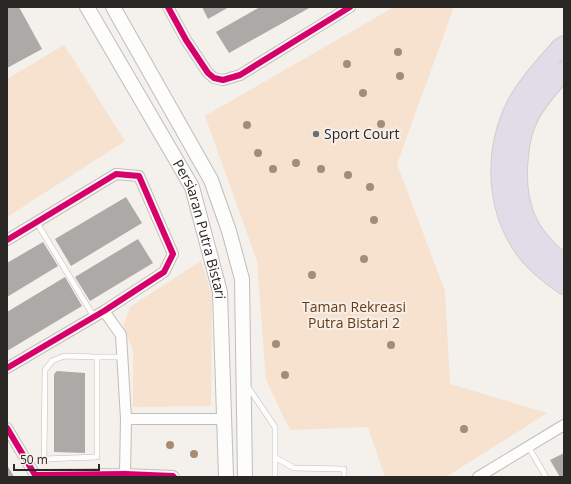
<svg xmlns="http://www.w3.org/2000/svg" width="571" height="484" font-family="'Open Sans',sans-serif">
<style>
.green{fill:#f7e1cf}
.building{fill:#aca9a6}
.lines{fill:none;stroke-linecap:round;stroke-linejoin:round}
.lane-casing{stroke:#c0bdba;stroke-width:6}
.street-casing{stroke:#c0bdba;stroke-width:12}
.secondary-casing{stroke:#c0bdba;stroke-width:16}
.highway-casing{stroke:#d0cecc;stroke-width:20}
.lane{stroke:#fdfdfc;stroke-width:5}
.street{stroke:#fdfdfc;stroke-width:10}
.secondary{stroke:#fdfdfc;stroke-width:14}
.highway{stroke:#e1dce7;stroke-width:18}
.cycleway-casing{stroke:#f7efe9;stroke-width:8}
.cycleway{stroke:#d6006c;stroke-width:6}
.tree{fill:#a68c74}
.poi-dot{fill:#716d6b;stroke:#f7efe9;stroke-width:1.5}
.labels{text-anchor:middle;stroke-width:4;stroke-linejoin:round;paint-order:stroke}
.poi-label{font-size:14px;fill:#2a2725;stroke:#f7efe9;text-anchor:start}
.street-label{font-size:14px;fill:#2a2725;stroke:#f7efe9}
.park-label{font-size:14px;fill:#673b11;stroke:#f7efe9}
</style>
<rect width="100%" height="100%" fill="#f4f0ec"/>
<path class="green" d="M394 7H454L397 164 445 291 450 384 547 413 446 477H385L368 427 290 430 266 380 257 261 205 116Z
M64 45 125 141 7 217V79Z
M201 261 212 296 211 406 133 407V350L123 326 130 307Z"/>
<path class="building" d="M7 7H19L42 49 7 68Z
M202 7H229L208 19Z
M260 7H311L229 53 216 32Z
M126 197 142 223 71 266 55 239Z
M138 239 153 263 90 301 75 277Z
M43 242 58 266 7 297V263Z
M65 277 82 306 7 351V312Z
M57 371 85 373V453L54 452V374Z
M564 453V477H560L550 460Z
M7 465 13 475 14 477H7Z"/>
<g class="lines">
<g class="lane-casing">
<path id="lane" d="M37 223 94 317
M97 357V457L44 459 45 370 52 361 64 356 97 357H123
M248 387 275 427V477
M528 446 546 477
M276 458 294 468 344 469V477"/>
</g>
<g class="street-casing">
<path id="street" d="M168 7 186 40 208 73 214 78 223 80 240 75 350 7
M7 240 116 174 139 176 173 254 164 272 104 311 7 368
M104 311 121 335 126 419 125 474
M126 419H224
M7 428 35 475 125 474 173 476 174 477
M478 477 564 425"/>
</g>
<g class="secondary-casing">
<g id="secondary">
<path id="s1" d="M87 7 192 187 220 292 226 477"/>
<path d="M113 7 211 180 229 231 242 279 245 477"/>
</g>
</g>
<g class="highway-casing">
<path id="highway" d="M564 45 561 47C545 65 528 83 516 105 492 153 495 213 529 255 539 267 551 276 564 285
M564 71C551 85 539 99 530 115 523 128 520 142 519 156 514 202 526 236 564 263"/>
</g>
<use href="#lane" class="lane"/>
<use href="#street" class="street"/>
<use href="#secondary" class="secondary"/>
<use href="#highway" class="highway"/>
<g class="cycleway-casing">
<path id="cycleway" d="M168 7 186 40 208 73 214 78 223 80 240 75 350 7
M7 240 116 174 139 176 173 254 164 272 104 311 7 368
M7 428 35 475 125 474 173 476 174 477"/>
</g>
<use href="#cycleway" class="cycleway"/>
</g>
<g class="tree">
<circle cx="398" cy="52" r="4"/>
<circle cx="347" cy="64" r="4"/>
<circle cx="400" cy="76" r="4"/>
<circle cx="363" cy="93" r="4"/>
<circle cx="381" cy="124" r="4"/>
<circle cx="247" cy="125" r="4"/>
<circle cx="258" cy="153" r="4"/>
<circle cx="296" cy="163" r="4"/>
<circle cx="273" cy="169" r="4"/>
<circle cx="321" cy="169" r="4"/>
<circle cx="348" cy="175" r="4"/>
<circle cx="370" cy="187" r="4"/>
<circle cx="374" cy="220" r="4"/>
<circle cx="364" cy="259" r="4"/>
<circle cx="312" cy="275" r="4"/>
<circle cx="276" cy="344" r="4"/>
<circle cx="391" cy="345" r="4"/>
<circle cx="285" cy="375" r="4"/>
<circle cx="464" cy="429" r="4"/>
<circle cx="170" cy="445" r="4"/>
<circle cx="194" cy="454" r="4"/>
</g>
<circle class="poi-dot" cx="316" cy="134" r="4"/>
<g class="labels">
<g class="poi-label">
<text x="324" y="139">Sport Court</text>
</g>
<g class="street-label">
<text dy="5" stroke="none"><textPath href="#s1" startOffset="251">Persiaran Putra Bistari</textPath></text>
</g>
<g class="park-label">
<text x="354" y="312">Taman Rekreasi<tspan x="354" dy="16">Putra Bistari 2</tspan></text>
</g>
</g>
<rect width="571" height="484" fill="none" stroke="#2a2725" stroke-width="16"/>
<path d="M14 464v6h85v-6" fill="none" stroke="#2a2725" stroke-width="2"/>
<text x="20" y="464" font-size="12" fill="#2a2725" stroke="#f7efe9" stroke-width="3" paint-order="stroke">50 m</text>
</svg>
